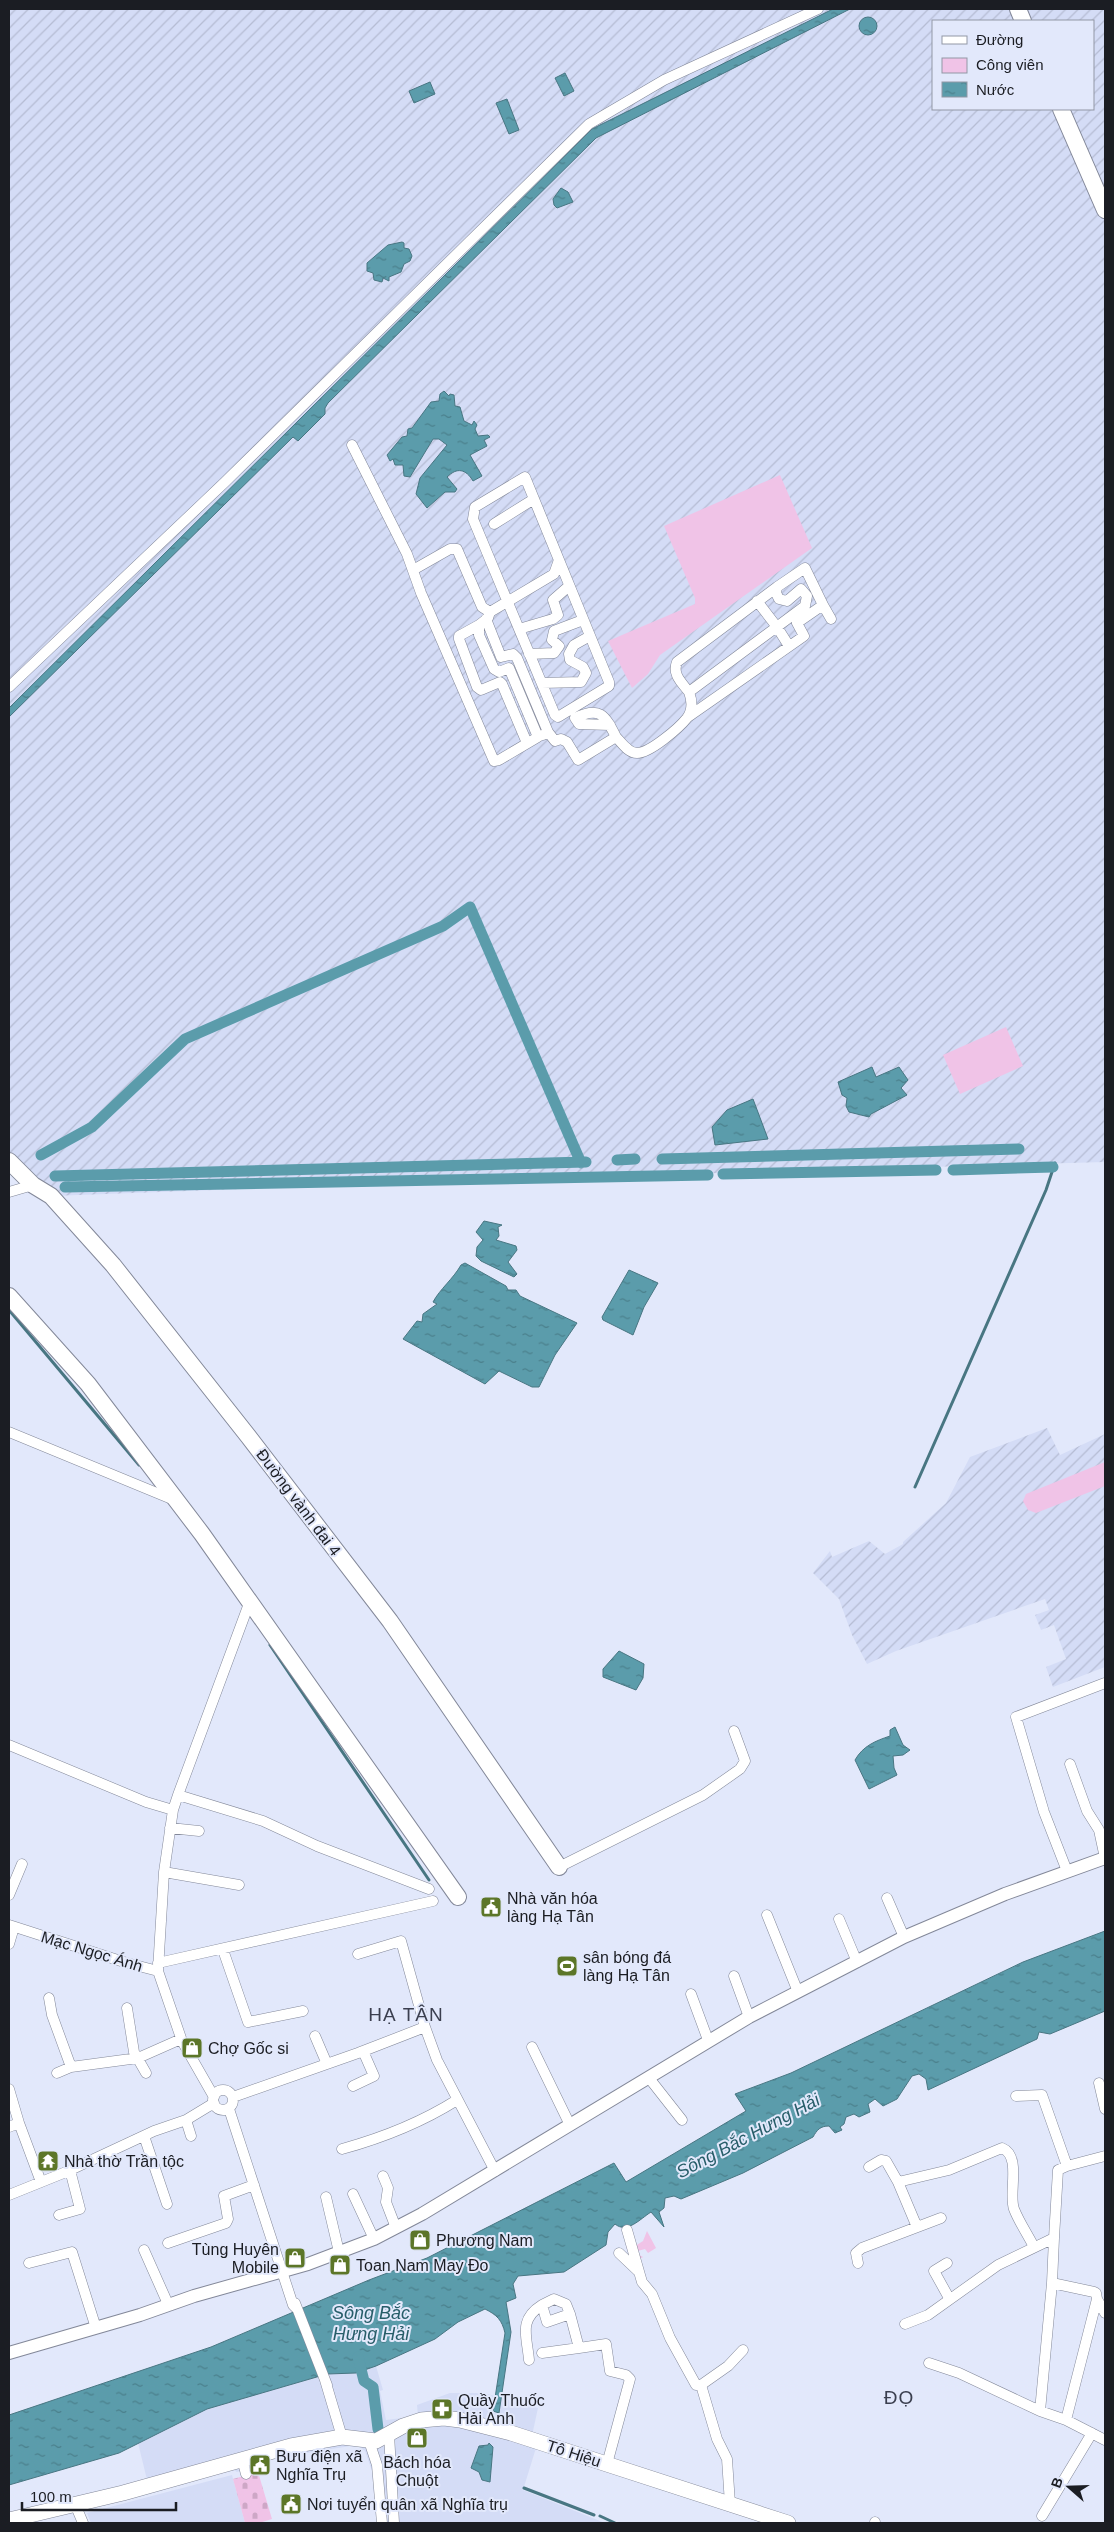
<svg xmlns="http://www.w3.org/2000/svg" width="1114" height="2532" font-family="Helvetica,sans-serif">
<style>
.built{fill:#d4dcf6}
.industrial{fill:url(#industrial-furrows);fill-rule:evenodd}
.green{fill:#f0c3e7}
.cemetery{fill:url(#cemetery-stones)}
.water{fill:url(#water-ripples);stroke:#487682}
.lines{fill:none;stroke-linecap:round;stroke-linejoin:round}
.stream{stroke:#487682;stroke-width:3}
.canal{stroke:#5b9cab;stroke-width:11}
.minor-casing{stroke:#838899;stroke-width:11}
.tertiary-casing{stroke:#838899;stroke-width:14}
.secondary-casing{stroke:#838899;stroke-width:16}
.primary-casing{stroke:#838899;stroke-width:18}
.minor{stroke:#fff;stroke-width:10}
.tertiary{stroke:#fff;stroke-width:12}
.secondary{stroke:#fff;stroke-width:15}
.primary{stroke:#fff;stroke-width:16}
.labels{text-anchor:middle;stroke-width:4;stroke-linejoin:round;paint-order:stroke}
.street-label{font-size:16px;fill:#1b1d23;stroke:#e2e8fb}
.poi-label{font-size:16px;fill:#1b1d23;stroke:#e2e8fb;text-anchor:start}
.water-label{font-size:18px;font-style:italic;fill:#275d69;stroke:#e2e8fb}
.quarter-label{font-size:19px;letter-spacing:1px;fill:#3b3f4f;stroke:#e2e8fb}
</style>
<defs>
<pattern id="industrial-furrows" width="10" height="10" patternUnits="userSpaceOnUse" patternTransform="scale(1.25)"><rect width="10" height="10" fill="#d4dcf6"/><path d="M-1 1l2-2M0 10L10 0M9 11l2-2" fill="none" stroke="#b5bcd3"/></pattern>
<pattern id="cemetery-stones" width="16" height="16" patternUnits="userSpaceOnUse" patternTransform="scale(1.25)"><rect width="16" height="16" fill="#f0c3e7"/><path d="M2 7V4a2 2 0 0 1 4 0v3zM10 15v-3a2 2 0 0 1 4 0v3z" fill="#cda7c6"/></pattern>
<pattern id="water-ripples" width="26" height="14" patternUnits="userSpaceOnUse" patternTransform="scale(1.25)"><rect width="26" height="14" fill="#5b9cab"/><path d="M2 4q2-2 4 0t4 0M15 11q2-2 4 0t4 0" fill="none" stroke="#4a7f8b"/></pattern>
</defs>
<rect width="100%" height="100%" fill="#e2e8fb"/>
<path class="built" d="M376 2366 383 2390 380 2391 386 2420 418 2416 417 2405 450 2393H484L538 2408 533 2431 536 2448 523 2490 605 2523H377L378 2504 372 2471 365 2451 357 2445 268 2459 237 2472 232 2469 150 2492 138 2443 207 2409 327 2374 356 2373Z
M232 2475 245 2523H91L87 2513Z"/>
<path class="industrial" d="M9 9H1105V1162L510 1179 51 1196 9 1161ZM933 21H1093V109H933Z
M1047 1428 1060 1455 1105 1434V1667L1053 1687 1046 1667 1066 1659 1054 1625 1041 1630 1035 1615 1049 1610 1045 1599 896 1651 867 1664 852 1635 839 1599 813 1573 830 1551 832 1557 869 1541 885 1554 903 1544V1542L946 1503 970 1457Z"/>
<path class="green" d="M780 475 812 548 660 655 648 674 632 688 608 641 695 604V598L664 526Z
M1006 1027 1023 1066 960 1094 943 1055Z
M1105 1462V1486L1036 1513 1028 1510 1023 1501 1026 1494Z
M647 2231 656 2248 648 2253 645 2249 634 2252 643 2257 636 2261 626 2247 632 2248 643 2241Z"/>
<path class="cemetery" d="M258 2472 272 2519 259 2523H245L233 2479Z"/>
<path class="water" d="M833 9H850L596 138 328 403 325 408V414L298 441 293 437 9 717V708L592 129Z
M859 26a9 9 0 1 1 18 0a9 9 0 1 1-18 0Z
M565 73 574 91 564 96 555 78Z
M430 82 435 94 414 103 409 91Z
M507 99 519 130 509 134 496 103Z
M561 188 568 192 573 202 557 208 554 205 553 199Z
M402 242 404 243V248L409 249 412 256 410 261 404 264 401 272 389 277V281L383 278 382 282 374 280 373 273 367 271V263L388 245Z
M444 391 449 396 450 394 454 395 455 406 460 407 464 421 472 425 474 421 477 425 475 429 478 436 488 435 490 437 484 440 487 446 470 455 482 476 473 481C466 469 457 467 447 477L457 489 455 492H445L427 508 416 494 420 478 447 445 439 439H433L410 477 404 476 403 465H395L393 459 390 461 387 455 402 437 407 436 408 429 412 428 431 402 439 401 440 394Z
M872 1067 876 1077 899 1067 908 1080 901 1088 907 1095 871 1114 869 1117 849 1112 846 1106 847 1098 842 1095 838 1082Z
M753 1099 768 1139 715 1145 712 1127 727 1110Z
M484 1221 502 1225 498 1227 499 1236 496 1240 516 1246 517 1250 508 1262 517 1274 514 1277 481 1261 476 1256 477 1247 483 1240 476 1232Z
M465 1263 506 1286 508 1290H516L520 1296 577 1323 555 1355 539 1387H532L499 1371 485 1384 403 1339 417 1321 422 1322 423 1314 437 1304 433 1302C440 1289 453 1279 461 1265Z
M629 1270 658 1283 644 1307 633 1335 603 1320 602 1317Z
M619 1651 644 1664 643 1678 636 1690 603 1677V1669Z
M895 1727 903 1745 910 1750 903 1755 893 1756 894 1768 897 1775 869 1789 855 1760C863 1746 875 1741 890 1736V1730Z
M1105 1931V2011L1050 2034 1039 2032 1037 2039 928 2090 926 2079 919 2074 912 2076 897 2099 883 2106 875 2099 868 2104 870 2112 859 2117 854 2114 846 2117 844 2124 840 2127 842 2130 835 2133 829 2126C820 2126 817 2130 813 2137L743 2173 681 2199 674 2196 665 2198 664 2208 659 2212 664 2227 651 2212C640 2219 627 2234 615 2224L608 2232 606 2245 564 2272 518 2276 513 2284 516 2298 506 2302 511 2332 499 2413 493 2411 505 2333C502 2320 497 2315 485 2309L458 2322 435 2339 376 2366 356 2373 327 2374 207 2409 119 2453 9 2485V2415L211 2347 369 2280 427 2258 614 2163 626 2182 746 2111 735 2094 791 2073 1023 1962Z
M489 2443 493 2447 490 2482 482 2480 479 2472 471 2468 479 2446 488 2445Z"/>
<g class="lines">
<path class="stream" d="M9 1310 139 1465
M915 1487 1046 1190 1055 1163
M270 1645 429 1880
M524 2488 594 2515
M600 2516 615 2523"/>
<path class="canal" d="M41 1155 92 1127 185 1039 443 926 470 907 581 1163
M662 1159 1019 1149
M617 1160 635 1159
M953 1170 1053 1167
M723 1174 936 1170
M55 1176 586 1162
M65 1187 708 1175
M358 2357 364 2381 373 2387 378 2429"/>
<g class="minor-casing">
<path id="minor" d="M352 445 407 554 421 593 494 761 499 760 538 737 509 668 499 672 494 669 479 635V625L488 618 490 612
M525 477 609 682V686L558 717 555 715 473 519 475 507Z
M494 524 534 499
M413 570 450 549H457L482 607 490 612 554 574 559 560
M757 601 777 627 789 646
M823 605 831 619
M486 619 501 657 513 654 517 658 548 732 543 735
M479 625 459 636V639L477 687 481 690 500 682 502 684 527 743
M519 629 553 619 558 615 553 600 569 586
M529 654 554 653 559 646 552 640 554 631 583 620
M542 683 581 682 586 673 583 667 570 660 569 654 574 645 590 636
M9 687 225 482 589 124 664 80 818 9
M689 692C681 682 672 674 677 662L777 587
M610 725 579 724 575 718C600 706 605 715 616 737
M548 732 555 741 561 739 567 742 578 760 616 737C622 743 628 753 637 753 650 753 679 728 687 718 693 710 692 700 689 692L805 606 807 596 801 589 787 601 779 599 776 593 777 587 805 568 823 605 797 623 804 636 688 717
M9 1192 33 1185
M9 1432 174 1500
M250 1601 178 1795 263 1821 317 1846 429 1889
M9 1745 146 1802 173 1810
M1070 1764 1087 1811 1099 1830 1105 1858
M170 1828 199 1831
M559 1867 703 1795 740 1769 745 1761 734 1731
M1067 1871 1044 1812 1016 1717 1105 1683
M164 1872 239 1885
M9 1895 22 1864
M887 1898 904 1937
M767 1915 798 1992
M839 1919 857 1962
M9 1925 127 1963 158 1971 182 2041 214 2097
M9 1944 14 1927
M223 1950 248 2022 303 2011
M358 1954 401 1941 425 2027
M158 1963 433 1901
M158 1970 164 1872 173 1810 178 1795
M734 1976 749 2017
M691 1994 708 2040
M49 1998 52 2015 71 2067 138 2058 181 2039
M127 2008 134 2052 146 2073
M315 2036 327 2064
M532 2047 570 2125
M57 2073 71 2067
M649 2078 682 2120
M1099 2083 1105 2109
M353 2086 374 2076 363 2051
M9 2089 19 2123
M213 2100a10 10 0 1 1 20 0a10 10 0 1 1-20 0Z
M1016 2096 1042 2095 1067 2166
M233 2097 358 2053 425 2027 437 2060 495 2171
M229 2109 293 2305 296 2308
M186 2120 191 2136
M9 2127 19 2123 41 2182
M144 2136 167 2204
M342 2149C382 2138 422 2122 457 2100
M869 2167 881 2160 886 2161 898 2182
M383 2176 388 2188 386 2202 396 2228
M353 2194 374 2239
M9 2195 66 2172 154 2131 186 2120 214 2103
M326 2197 339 2252
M59 2215 80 2209 70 2170
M917 2227 898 2182 949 2170 1002 2148C1022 2156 1008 2193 1014 2209 1019 2222 1028 2235 1034 2247
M627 2230 642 2282 652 2294 670 2338 696 2385H701
M168 2243 226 2223 228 2219 224 2196 254 2185
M144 2250 168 2304
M619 2253 638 2271
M29 2263 72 2252 96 2328
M858 2263 856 2253 862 2248 941 2218
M947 2263 934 2271 949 2298
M1052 2283 1094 2292 1096 2293 1097 2299 1066 2420
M1097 2299 1105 2313
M295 2303 327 2385
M542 2305 554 2299 566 2304 570 2314
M905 2324 928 2315 998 2265 1054 2238 1058 2170 1067 2166 1105 2156
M542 2353 579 2348
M529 2360C527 2336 518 2320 542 2305L547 2322 570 2314 579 2348 606 2344 610 2371 626 2375 630 2379 607 2464
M929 2363 959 2373 1040 2411 1066 2420 1105 2440
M325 2380 342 2437
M1040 2411 1052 2283 1054 2238
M389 2434 394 2523
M369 2441 377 2465 382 2523
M242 2459 246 2474
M75 2504 83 2523
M730 2504 727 2459 717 2439 701 2385 728 2366 743 2350
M1042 2516 1092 2433
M875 2523V2522"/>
</g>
<g class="tertiary-casing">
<path id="tertiary" d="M9 2353 140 2315 194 2296 308 2264 374 2239 422 2214 749 2017 904 1937 1005 1894 1105 1858"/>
</g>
<g class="secondary-casing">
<path id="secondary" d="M9 2520 123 2493 291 2446 342 2437 376 2441 403 2426 421 2420 444 2418 460 2420 511 2433 788 2523"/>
</g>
<g class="primary-casing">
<path id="primary" d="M1018 9 1023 21
M1061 109 1105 210
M9 1161 33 1185 51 1196 113 1265 248 1436 390 1621 559 1867
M9 1296 88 1384 202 1534 458 1897"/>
</g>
<use href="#minor" class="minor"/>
<use href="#tertiary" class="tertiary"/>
<use href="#secondary" class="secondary"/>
<use href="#primary" class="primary"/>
</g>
<defs>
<g id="civic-square" transform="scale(1.125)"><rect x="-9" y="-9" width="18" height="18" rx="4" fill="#5c7628" stroke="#e2e8fb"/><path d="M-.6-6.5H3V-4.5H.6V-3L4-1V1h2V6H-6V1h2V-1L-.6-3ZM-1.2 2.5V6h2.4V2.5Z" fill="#fff"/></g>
<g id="stadium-square" transform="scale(1.125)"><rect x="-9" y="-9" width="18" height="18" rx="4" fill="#5c7628" stroke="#e2e8fb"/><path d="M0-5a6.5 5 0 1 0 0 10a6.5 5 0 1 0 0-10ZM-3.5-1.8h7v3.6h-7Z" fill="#fff"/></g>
<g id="shop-square" transform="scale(1.125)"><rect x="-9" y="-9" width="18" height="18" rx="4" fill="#5c7628" stroke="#e2e8fb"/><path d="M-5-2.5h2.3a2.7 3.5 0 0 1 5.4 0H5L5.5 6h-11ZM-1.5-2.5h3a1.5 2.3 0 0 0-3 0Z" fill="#fff"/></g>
<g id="temple-square" transform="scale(1.125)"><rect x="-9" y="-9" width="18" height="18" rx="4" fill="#5c7628" stroke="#e2e8fb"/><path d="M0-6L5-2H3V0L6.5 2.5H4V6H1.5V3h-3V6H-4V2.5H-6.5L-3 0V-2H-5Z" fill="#fff"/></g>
<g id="pharmacy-square" transform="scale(1.125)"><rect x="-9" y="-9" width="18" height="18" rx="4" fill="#5c7628" stroke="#e2e8fb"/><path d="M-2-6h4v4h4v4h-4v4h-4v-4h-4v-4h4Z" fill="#fff"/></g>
</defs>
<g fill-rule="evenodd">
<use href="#civic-square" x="491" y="1907"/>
<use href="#stadium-square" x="567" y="1966"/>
<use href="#shop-square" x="192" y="2048"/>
<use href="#temple-square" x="48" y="2161"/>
<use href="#shop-square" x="420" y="2240"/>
<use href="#shop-square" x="295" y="2258"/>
<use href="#shop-square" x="340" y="2265"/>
<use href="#pharmacy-square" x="442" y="2409"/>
<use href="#shop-square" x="417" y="2438"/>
<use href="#civic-square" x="260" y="2465"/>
<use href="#civic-square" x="291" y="2504"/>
</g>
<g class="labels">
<g class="street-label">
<text transform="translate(299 1502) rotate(53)" y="6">Đường vành đai 4</text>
<text transform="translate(92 1951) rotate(17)" y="6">Mạc Ngọc Ánh</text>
<text transform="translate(574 2453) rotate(18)" y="6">Tô Hiệu</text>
</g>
<g class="poi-label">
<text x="507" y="1904">Nhà văn hóa<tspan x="507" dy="18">làng Hạ Tân</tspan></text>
<text x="583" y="1963">sân bóng đá<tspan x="583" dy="18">làng Hạ Tân</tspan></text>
<text x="208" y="2054">Chợ Gốc si</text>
<text x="64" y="2167">Nhà thờ Trần tộc</text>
<text x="436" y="2246">Phương Nam</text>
<text x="279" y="2255" text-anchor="end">Tùng Huyên<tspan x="279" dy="18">Mobile</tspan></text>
<text x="356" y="2271">Toan Nam May Đo</text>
<text x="458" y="2406">Quầy Thuốc<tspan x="458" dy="18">Hải Anh</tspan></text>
<text x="276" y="2462">Bưu điện xã<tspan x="276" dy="18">Nghĩa Trụ</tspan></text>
<text x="417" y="2468" text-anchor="middle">Bách hóa<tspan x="417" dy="18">Chuột</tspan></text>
<text x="307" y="2510">Nơi tuyển quân xã Nghĩa trụ</text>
</g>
<g class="water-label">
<text transform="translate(748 2136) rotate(-28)" y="6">Sông Bắc Hưng Hải</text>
<text x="371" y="2319">Sông Bắc<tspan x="371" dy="21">Hưng Hải</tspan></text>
</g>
<g class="quarter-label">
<text x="406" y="2021">HẠ TÂN</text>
<text x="899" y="2404">ĐỌ</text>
</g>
</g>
<rect width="1114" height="2532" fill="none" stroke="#1b1d23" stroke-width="20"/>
<rect x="932" y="20" width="162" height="90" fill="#e2e8fb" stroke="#9297a5"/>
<rect x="942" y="36" width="25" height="8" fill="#ffffff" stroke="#9297a5"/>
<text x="976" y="45" font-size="15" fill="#1b1d23">Đường</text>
<rect x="942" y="58" width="25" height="15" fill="#f0c3e7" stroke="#9297a5"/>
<text x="976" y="70" font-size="15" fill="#1b1d23">Công viên</text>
<rect x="942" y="82" width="25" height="15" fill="url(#water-ripples)" stroke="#9297a5"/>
<text x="976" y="95" font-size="15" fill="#1b1d23">Nước</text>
<g transform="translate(1069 2487) rotate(290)" stroke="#e2e8fb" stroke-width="4" paint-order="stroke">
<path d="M0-4L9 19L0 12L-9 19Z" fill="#1b1d23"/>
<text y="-8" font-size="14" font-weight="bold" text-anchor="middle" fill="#1b1d23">B</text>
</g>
<path d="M22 2502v8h154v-8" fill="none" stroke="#1b1d23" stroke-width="2.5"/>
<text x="30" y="2502" font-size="15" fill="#1b1d23" stroke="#e2e8fb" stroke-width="4" paint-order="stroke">100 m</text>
</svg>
